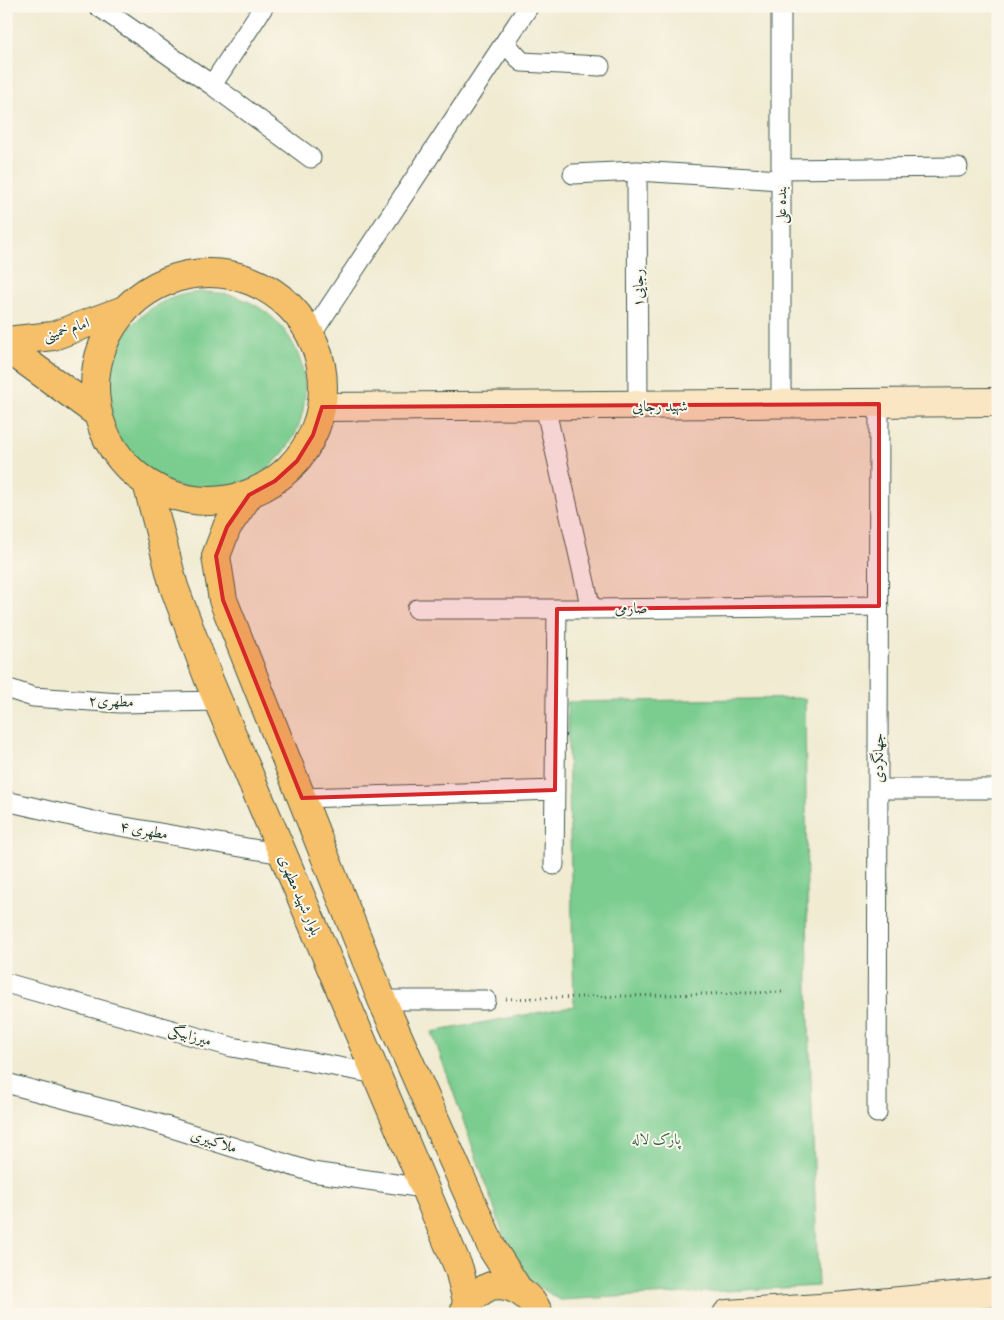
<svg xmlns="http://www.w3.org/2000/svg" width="1004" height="1320" font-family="'Sorts Mill Goudy',Amiri,serif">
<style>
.green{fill:#7acc8f;stroke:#4c8462}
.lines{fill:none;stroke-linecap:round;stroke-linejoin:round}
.street-casing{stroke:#3e574c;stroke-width:21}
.secondary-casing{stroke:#3e574c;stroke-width:30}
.primary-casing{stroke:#3e574c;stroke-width:30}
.path{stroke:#3e574c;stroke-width:3;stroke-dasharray:1 4;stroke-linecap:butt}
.street{stroke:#fff;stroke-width:19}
.secondary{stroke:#fbe6c4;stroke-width:28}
.primary{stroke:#f6c06b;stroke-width:28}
.marked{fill:#d62828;fill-opacity:0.2;stroke:#d62828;stroke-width:4;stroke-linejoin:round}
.labels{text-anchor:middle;stroke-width:4;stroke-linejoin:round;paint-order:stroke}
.street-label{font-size:15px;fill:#1f3d34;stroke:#fbf7ec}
.park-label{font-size:15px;fill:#36614b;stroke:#fbf7ec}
</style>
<rect width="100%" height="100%" fill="#fbf7ec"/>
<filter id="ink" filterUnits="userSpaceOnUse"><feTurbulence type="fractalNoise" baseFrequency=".02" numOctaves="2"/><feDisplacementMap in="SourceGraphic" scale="10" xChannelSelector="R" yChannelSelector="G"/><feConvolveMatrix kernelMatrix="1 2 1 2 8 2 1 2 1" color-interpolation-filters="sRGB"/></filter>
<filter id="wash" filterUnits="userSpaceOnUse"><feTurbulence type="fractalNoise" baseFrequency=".0096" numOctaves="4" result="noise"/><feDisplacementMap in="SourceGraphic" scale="20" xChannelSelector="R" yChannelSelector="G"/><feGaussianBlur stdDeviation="1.12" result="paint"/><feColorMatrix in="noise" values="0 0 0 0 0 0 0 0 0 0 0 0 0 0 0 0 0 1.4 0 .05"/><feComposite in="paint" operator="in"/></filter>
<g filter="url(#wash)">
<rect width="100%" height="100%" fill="#f1ebd2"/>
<path class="green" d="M107 391a99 99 0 1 1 198 0a99 99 0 1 1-198 0Z
M805 698 808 991 818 1286 560 1300 528 1280 504 1236 432 1032 574 1006 567 702Z"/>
</g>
<g filter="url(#ink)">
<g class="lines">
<g class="street-casing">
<path id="street" d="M98 6 212 85 311 158
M781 6V404
M505 43 522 62 600 66
M212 85 264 6
M781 169 958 167
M637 171 638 406
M573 174 637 171 781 180
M311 335 529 6
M545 406 591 609 879 606
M417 609H591
M6 688 33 697 120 703 218 701
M878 789H998
M302 798 555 790
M6 801 102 823 282 854
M554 865 557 609
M6 983 232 1047 376 1074
M382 1000H486
M6 1083 156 1123 312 1172 424 1188
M877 1113 879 404
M951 1298 953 1314"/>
</g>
<g class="secondary-casing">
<path id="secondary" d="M322 407 998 402
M727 1314 835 1307 998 1292"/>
</g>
<g class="primary-casing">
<path id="primary" d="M95 387a114 114 0 1 1 228 0a114 114 0 1 1-228 0Z
M6 341 53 336 124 310
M6 347 97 413
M147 483 174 587 209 680 459 1269 467 1301
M249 495 227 527 216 556 223 600 382 1000 493 1250 518 1289
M464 1314 467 1301C474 1297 484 1288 491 1286 511 1282 532 1296 539 1314"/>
</g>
<path class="path" d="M506 999 785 992"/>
<use href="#street" class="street"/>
<use href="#secondary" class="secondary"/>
<use href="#primary" class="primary"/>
</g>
</g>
<path class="marked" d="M879 404V606L557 609 555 790 302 798 223 600 216 556 227 527 249 495 275 481 297 461 313 435 322 407Z"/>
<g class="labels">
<g class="street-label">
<text transform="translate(781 205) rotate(-90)" y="5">بنده علی</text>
<text transform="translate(638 288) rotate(-90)" y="5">رجایی۱</text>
<text transform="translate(66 329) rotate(-17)" y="5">امام خمینی</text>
<text x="660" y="411">شهید رجایی</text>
<text transform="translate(631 608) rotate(-1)" y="5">صارمی</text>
<text transform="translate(111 701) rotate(2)" y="5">مطهری۲</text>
<text transform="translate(878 758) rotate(-90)" y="5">جهانگردی</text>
<text transform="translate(144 830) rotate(10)" y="5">مطهری ۴</text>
<text transform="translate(300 895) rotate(67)" y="5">بلوار شهید مطهری</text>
<text transform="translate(190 1035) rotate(16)" y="5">میرزابیگی</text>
<text transform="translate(214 1141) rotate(18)" y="5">ملاکبیری</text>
</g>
<g class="park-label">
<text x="656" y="1144">پارک لاله</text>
</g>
</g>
<rect width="1004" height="1320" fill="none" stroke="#fbf7ec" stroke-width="25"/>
</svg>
